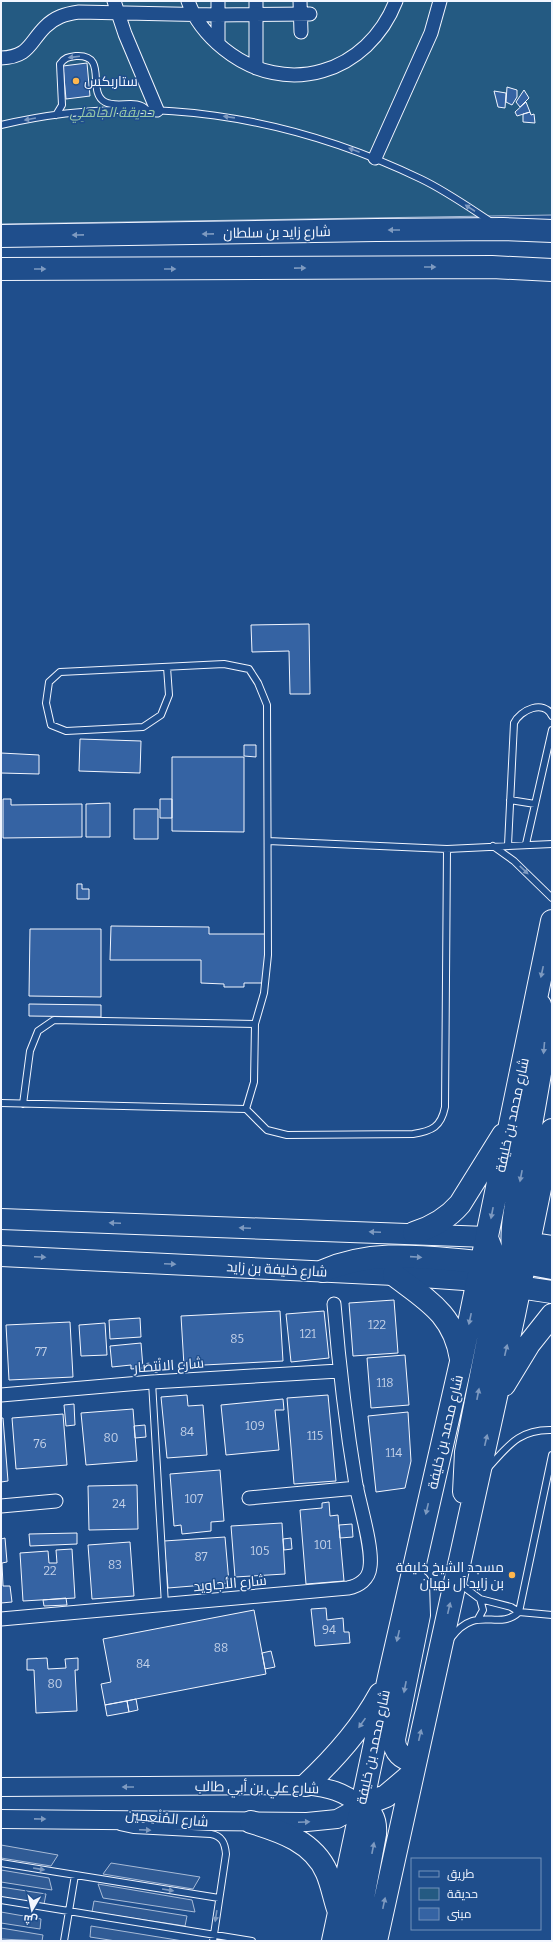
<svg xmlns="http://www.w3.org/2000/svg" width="553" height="1942" font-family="Bitter,Cairo,serif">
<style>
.green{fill:#245a82;stroke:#a8bbd7}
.parking{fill:#305b95;stroke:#a8bbd7}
.building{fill:#3563a3;stroke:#f2f6ff}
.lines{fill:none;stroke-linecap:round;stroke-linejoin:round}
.lane-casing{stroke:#f2f6ff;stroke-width:8}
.street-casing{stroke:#f2f6ff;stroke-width:15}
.secondary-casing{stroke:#f2f6ff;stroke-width:20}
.primary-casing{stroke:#f2f6ff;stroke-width:22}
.highway-casing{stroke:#f2f6ff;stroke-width:24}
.lane{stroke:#1f4e8c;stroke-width:6}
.street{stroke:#1f4e8c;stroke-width:13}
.secondary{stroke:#1f4e8c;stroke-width:18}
.primary{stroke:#1f4e8c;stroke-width:20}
.highway{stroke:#1f4e8c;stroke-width:22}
.oneway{fill:#7e9ac0}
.poi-dot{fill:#ffb74d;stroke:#1f4e8c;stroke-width:1.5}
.labels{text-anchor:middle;stroke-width:3;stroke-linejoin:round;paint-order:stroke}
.number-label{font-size:12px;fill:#c3d1e8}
.poi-label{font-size:14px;fill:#f2f6ff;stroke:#1f4e8c;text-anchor:start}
.park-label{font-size:14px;font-style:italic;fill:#97c8a6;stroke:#1f4e8c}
.street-label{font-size:14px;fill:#f2f6ff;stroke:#1f4e8c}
</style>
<rect width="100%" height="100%" fill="#1f4e8c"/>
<path class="green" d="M1 1H552V215L1 224Z"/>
<path class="parking" d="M1 1845 58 1855 51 1866 1 1858Z
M111 1863 200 1877 193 1889 103 1874Z
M1 1870 49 1878 52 1890 1 1882Z
M98 1884 192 1900 195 1912 103 1898Z
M1 1887 46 1894 44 1904 1 1897Z
M94 1901 187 1916 185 1926 92 1912Z
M1 1912 41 1919 40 1929 1 1923Z
M91 1926 183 1941H116L90 1937Z
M1 1928 43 1935 42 1941 1 1939Z"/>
<path class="building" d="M87 63 90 96 66 99 63 66Z
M507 87 517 90V97L512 105 506 102Z
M524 90 529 98 520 107 516 102Z
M494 91 506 93 505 108 498 107Z
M526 102 530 112 517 116 515 112Z
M530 112 531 115 534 114 535 123 523 122V114Z
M309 624 310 694H290L289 651 252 652 251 625Z
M80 739 141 741 140 773 79 771Z
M244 745H256V757L244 756Z
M1 753 39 755V774L1 773Z
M172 757H244V832L172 831Z
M3 799H11V805L82 804V837L3 838Z
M160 799H172V818H160Z
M110 803V837H86V804Z
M134 809H158V839H134Z
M77 884H82V889H89V899H77Z
M111 926 209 927V934H265V983H244V987H224V984L201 983V960H110Z
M30 929H101V997L29 996Z
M29 1004 101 1005V1017L29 1016Z
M394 1300 398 1353 353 1356 349 1303Z
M280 1311 283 1361 184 1366 181 1316Z
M324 1311 329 1358 291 1362 286 1314Z
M140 1318 141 1337 110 1339 109 1320Z
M70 1322 73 1377 9 1380 6 1325Z
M105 1323 107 1355 81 1356 79 1325Z
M141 1343 143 1368 131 1369V1365L112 1367 110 1346Z
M405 1355 409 1405 371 1408 367 1358Z
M187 1395 188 1406 203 1405 207 1455 167 1458 161 1397Z
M328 1395 336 1481 294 1484 287 1398Z
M283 1399 284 1410H275L279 1450 226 1455 221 1405Z
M74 1404 75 1425 66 1426 64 1405Z
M133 1409 137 1461 86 1465 81 1413Z
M408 1412 411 1461 405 1488 376 1492 368 1416Z
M63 1414 67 1465 16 1469 12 1418Z
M1 1418H3L8 1481 1 1482Z
M145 1425 146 1437 135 1438 134 1426Z
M220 1470 224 1521 211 1522V1531L182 1534 181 1525 174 1526 170 1474Z
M137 1485 138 1529 89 1530 88 1486Z
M329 1502 330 1516 338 1515 344 1581 306 1584 300 1510 322 1508V1503Z
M282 1523 285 1574 235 1577 231 1526Z
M352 1524 353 1537 340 1538 339 1525Z
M77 1533V1544L30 1546 29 1534Z
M225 1537 229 1583 168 1588 164 1541Z
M5 1538 7 1562 2 1563 3 1586H10L12 1602 1 1603V1539Z
M291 1538 292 1549 284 1550 283 1539Z
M130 1542 134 1596 92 1599 88 1545Z
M72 1549 75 1598 23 1601 20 1553 48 1551 49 1563H57L56 1550Z
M66 1598 67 1605 44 1606 43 1600Z
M326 1608 327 1620 343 1618 344 1632H349L350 1643 315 1646 311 1609Z
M254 1610 266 1674 105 1705 101 1684 111 1682 103 1639Z
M271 1651 275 1667 265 1669 262 1653Z
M47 1658 48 1669 66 1668 65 1659 78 1658V1670H75L77 1711 36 1713 34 1670H27V1659Z
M136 1699 138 1710 129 1712 127 1701Z
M127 1701 129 1712 107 1716 105 1705Z"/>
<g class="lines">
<g class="lane-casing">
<path id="lane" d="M56 115 62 105 60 64C65 57 69 57 76 56 109 54 86 92 105 102 118 109 137 98 147 110
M1 125C143 91 290 116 421 179 446 191 470 208 493 223
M167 667 169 695 161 715 143 727 66 731 51 725 46 703 49 682 60 672 224 664 249 669 258 683 267 705 268 955 264 993 255 1024 254 1082 246 1109
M510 800 535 804
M268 841 447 849 552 844
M526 844 552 730
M508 845 514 723C520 710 544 699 552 716
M493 846 514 861 552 898
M1 1103 246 1109 267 1130 287 1135 413 1134C432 1131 441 1127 445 1107L447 849
M23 1104 30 1051 38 1031 54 1020 255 1024
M152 1382 165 1605
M488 1468C508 1446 519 1429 552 1430
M460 1584 480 1599 511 1607 519 1612 552 1615
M478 1619 483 1610 480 1599
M451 1638C477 1603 498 1632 519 1612L552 1455
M120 1827 134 1830 211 1834C222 1836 225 1843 226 1854L213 1941
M1 1863 219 1898
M1 1900 252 1941
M64 1941 75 1875"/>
</g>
<g class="street-casing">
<path id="street" d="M114 1 125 34 157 110
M188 1C195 21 208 36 224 49 286 99 368 73 396 1
M300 1 301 32
M218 44V1
M1 58C29 57 29 43 45 27 55 17 65 14 79 12L218 15 310 14
M256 68V1
M375 158 431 33 440 1
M1 1395 152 1382 339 1371
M249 1498 357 1488
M1 1506 56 1501
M1 1619 348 1588C359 1586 369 1579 370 1567 373 1548 360 1506 356 1485 346 1425 339 1365 334 1304"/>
</g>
<g class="secondary-casing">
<path id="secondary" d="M1 1787 306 1785C329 1788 343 1791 361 1806L337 1819 307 1822 1 1819"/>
</g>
<g class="primary-casing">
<path id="primary" d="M1 1219 487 1237
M1 1256 394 1275 478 1281"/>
</g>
<g class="highway-casing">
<path id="highway" d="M1 236 376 230 503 229 552 231
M1 269 492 267 552 270
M414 1233C433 1227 447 1219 460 1204L503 1135
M514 1241 552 1247
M510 1267 525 1263 552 1268
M323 1271C377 1248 426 1258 482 1262L495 1259
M394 1275C427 1300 454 1314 461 1359
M518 1280C506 1238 516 1205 524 1163 531 1125 538 1087 544 1049V1022L540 1005
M505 1285 552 1292
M504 1385 529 1344 552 1315
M464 1492 466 1452 499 1284 495 1259 487 1238
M414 1761C402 1759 394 1752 394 1739L419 1615 418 1583
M306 1785C335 1758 361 1729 380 1694
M361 1806 386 1796 412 1774
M251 1822C281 1831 314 1842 327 1873 332 1885 334 1897 338 1909
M333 1941 389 1677 461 1362 552 921
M355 1941 375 1834C376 1822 373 1812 361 1806
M376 1941 514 1315 552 1130"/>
</g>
<use href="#lane" class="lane"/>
<use href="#street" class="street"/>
<use href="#secondary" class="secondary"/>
<use href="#primary" class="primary"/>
<use href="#highway" class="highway"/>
</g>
<defs><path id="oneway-solid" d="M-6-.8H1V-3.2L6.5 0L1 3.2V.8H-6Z"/></defs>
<g class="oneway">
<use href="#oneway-solid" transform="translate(74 57) rotate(173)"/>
<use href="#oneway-solid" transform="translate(229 117) rotate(-172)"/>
<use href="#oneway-solid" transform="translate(30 119) rotate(170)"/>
<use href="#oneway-solid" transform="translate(354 150) rotate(-159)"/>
<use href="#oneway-solid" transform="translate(470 208) rotate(-147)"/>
<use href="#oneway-solid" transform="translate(394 230) rotate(180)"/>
<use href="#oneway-solid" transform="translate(208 234) rotate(179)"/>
<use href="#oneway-solid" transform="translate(78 235) rotate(179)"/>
<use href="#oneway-solid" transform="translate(430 267)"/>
<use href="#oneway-solid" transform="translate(300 268) rotate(-1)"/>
<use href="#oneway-solid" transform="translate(40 269)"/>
<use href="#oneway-solid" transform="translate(170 269)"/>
<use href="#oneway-solid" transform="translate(524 870) rotate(44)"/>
<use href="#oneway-solid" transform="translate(542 972) rotate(102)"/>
<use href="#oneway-solid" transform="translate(544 1048) rotate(95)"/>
<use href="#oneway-solid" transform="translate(521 1176) rotate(101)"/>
<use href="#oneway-solid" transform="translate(492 1213) rotate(101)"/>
<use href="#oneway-solid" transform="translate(115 1223) rotate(-178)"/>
<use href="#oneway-solid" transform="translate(245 1228) rotate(-178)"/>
<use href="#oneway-solid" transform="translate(375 1232) rotate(-178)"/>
<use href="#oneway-solid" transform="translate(40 1257) rotate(3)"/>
<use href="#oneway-solid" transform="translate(416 1257) rotate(4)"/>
<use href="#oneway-solid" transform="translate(170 1264) rotate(3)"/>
<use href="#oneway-solid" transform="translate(470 1319) rotate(102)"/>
<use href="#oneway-solid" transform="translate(506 1350) rotate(-77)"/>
<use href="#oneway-solid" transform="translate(478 1394) rotate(-79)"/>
<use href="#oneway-solid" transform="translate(486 1440) rotate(-77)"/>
<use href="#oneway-solid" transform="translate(427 1509) rotate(103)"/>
<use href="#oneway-solid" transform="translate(449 1608) rotate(-77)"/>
<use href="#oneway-solid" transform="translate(398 1636) rotate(103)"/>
<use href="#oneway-solid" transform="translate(405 1687) rotate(101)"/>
<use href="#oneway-solid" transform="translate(362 1723) rotate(125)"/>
<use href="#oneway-solid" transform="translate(420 1735) rotate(-77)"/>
<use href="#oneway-solid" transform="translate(128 1787) rotate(180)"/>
<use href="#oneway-solid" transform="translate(40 1819) rotate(1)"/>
<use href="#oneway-solid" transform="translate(304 1822) rotate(-2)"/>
<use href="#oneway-solid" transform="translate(145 1830) rotate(2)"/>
<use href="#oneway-solid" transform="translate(373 1848) rotate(-79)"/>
<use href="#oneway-solid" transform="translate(39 1869) rotate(9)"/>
<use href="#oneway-solid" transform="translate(168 1890) rotate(9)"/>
<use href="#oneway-solid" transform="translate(384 1903) rotate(-78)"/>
<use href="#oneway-solid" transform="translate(216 1916) rotate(99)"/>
</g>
<g class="poi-dot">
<circle cx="76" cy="81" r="4"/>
<circle cx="512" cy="1575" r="4"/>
</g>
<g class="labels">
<g class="number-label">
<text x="377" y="1329">122</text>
<text x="308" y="1338">121</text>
<text x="237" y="1343">85</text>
<text x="41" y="1356">77</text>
<text x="385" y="1387">118</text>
<text x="255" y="1430">109</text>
<text x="187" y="1436">84</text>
<text x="315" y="1440">115</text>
<text x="111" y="1442">80</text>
<text x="40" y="1448">76</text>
<text x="394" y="1457">114</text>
<text x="194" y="1503">107</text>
<text x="119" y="1508">24</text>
<text x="323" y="1549">101</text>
<text x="260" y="1555">105</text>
<text x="201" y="1561">87</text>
<text x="115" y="1569">83</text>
<text x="50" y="1575">22</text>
<text x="329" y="1634">94</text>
<text x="221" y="1652">88</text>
<text x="143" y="1668">84</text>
<text x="55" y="1688">80</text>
</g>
<g class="poi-label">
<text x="84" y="86">ستاربكس</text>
<text x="504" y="1572" text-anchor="end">مسجد الشيخ خليفة<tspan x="504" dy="16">بن زايد آل نهيان</tspan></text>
</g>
<g class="park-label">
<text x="112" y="117">حديقة الجَاهلِي</text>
</g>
<g class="street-label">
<text transform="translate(277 232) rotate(-1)" y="5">شارع زايد بن سلطان</text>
<text transform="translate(512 1115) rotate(-78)" y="5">شارع محمد بن خليفة</text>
<text transform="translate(277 1269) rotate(3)" y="5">شارع خليفة بن زايد</text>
<text transform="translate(169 1365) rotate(-4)" y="5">شارع الانْتِصَار</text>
<text transform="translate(445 1432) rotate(-77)" y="5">شارع محمد بن خليفة</text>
<text transform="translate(230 1583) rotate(-5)" y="5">شارع الأجاويد</text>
<text transform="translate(373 1747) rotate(-78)" y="5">شارع محمد بن خليفة</text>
<text transform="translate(257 1787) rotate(1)" y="5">شارع علي بن أبي طالب</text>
<text transform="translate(167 1818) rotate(5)" y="5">شارع المُنْعِمِين</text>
</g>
</g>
<rect width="553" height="1942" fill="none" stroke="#f2f6ff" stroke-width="4"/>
<rect x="411" y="1858" width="130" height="72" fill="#1f4e8c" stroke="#7391ba"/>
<rect x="419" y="1871" width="20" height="6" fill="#1f4e8c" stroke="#7391ba"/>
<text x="447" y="1878" font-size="12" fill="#f2f6ff">طريق</text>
<rect x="419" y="1888" width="20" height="12" fill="#245a82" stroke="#7391ba"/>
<text x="447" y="1898" font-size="12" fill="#f2f6ff">حديقة</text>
<rect x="419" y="1908" width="20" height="12" fill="#3563a3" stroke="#7391ba"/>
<text x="447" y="1918" font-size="12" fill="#f2f6ff">مبنى</text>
<g transform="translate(32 1910) rotate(189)" stroke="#1f4e8c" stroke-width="3" paint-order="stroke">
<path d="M0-3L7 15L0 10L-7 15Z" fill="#f2f6ff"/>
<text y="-6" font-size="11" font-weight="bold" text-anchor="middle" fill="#f2f6ff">ش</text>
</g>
</svg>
